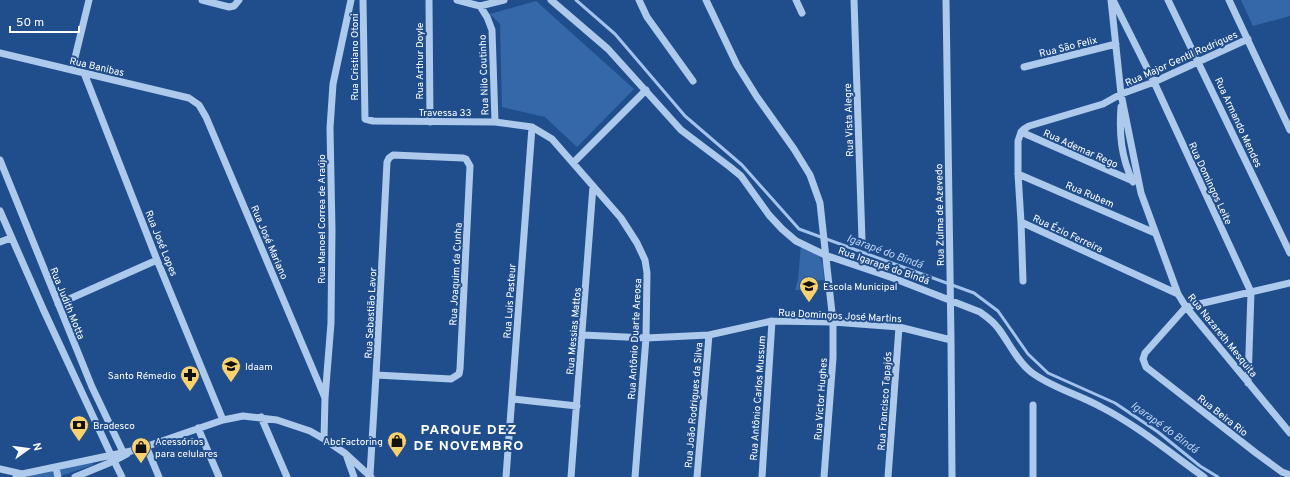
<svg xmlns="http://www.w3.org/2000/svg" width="1290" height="477" font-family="Overpass,sans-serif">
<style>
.green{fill:#3468a9}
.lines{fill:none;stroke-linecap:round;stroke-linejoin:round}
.stream{stroke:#a1c3ed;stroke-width:3}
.minor{stroke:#adc9eb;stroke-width:7}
.labels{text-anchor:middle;stroke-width:4;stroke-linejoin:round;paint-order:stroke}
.street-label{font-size:10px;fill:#fff;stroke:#204e8c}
.poi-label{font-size:10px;fill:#fff;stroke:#204e8c;text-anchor:start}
.water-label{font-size:11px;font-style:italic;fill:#b9d3f3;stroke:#204e8c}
.district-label{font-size:14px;font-weight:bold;letter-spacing:1px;fill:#fff;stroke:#204e8c}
</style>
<rect width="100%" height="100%" fill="#204e8c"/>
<path class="green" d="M1241 0H1290V16L1253 26Z
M536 1 634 89 577 147 545 117 502 107 500 24 490 14Z
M801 245C822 255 823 257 824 280L814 281 813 289 795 290 798 280Z
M92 461 93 465 57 477H25L48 468Z"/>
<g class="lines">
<path class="stream" d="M576 0 615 34 685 116 742 165 799 229 974 293 998 311 1028 354 1048 373 1115 403 1158 432 1200 466 1218 477"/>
<path class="minor" d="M202 0 229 7 234 6 239 0
M363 0 365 119 373 121 495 122 532 127 552 139 621 218 637 243 645 260 647 273 646 338 635 477
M429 0 430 122
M457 0 480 6 487 17 492 30 495 122
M551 0 608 49 681 130 730 167 741 176 769 215 782 229 796 241 825 255 893 278 980 312C987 317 993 321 998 328 1009 342 1016 360 1031 372 1052 388 1078 394 1101 407 1138 426 1170 453 1204 477
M639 0 647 17 693 81
M706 0 737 65 757 97 794 149 810 175 820 203 833 322V358L824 477
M796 0 802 13
M854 0 862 240
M946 0 951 340 952 477
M1111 0 1121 94 1141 193 1178 294 1186 307 1290 433
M1113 0 1154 82 1251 292 1248 383
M1168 0 1290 253
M1229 0 1290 130
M480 6 504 0
M0 53 189 98 199 105 206 117 325 398
M1024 67 1116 44
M72 70 89 0
M84 73 157 260 223 420
M1121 107C1119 134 1121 157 1133 182
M1021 132 1133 181
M0 160 92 387 123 452
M573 163 646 90
M1018 174 1155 233
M0 211 44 311 111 455
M1021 222 1023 281
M0 242 11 238
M1290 283 1186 307 1145 353 1143 359 1146 367 1256 453 1282 472 1290 475
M1178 294 1021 222 1018 174V141L1021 132 1024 129 1029 126 1103 104 1121 94 1154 82 1248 39
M58 304 157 260
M583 335 646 338 709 335 772 321 833 322 899 327 951 340
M513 399 577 406
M261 417 287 477
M198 428 219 477
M324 439 325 398 331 323 332 230 330 128 333 84 351 0
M146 446 159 477
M347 457 354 477
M114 461 122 477
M56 468 58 477
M0 469 22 474
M370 475 376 375 387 162 389 158 393 155 463 158 466 159 470 166 460 369 459 374 451 379 376 375
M16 477 22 474 136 450 223 420 243 416 277 420 310 431 324 439 346 454 371 477
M75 477 114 461 127 454
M506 477 532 127
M571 477 593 186
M697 477 709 335
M762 477 772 321
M888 477 899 327
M1033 477V405"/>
</g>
<defs>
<g id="school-pin" transform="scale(1)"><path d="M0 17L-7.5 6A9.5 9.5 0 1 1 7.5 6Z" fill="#f9d26e" stroke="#204e8c"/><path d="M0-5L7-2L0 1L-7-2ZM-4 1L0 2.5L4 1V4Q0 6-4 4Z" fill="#111"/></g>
<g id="pharmacy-pin" transform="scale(1)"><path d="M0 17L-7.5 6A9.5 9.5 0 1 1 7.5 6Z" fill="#f9d26e" stroke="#204e8c"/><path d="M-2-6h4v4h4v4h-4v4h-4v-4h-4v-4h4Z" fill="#111"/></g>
<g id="bank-pin" transform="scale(1)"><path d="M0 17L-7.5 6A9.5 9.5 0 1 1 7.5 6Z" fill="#f9d26e" stroke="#204e8c"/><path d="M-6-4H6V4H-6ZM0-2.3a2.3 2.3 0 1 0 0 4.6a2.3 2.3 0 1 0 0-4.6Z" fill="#111"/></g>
<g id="shop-pin" transform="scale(1)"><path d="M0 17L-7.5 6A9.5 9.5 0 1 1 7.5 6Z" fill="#f9d26e" stroke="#204e8c"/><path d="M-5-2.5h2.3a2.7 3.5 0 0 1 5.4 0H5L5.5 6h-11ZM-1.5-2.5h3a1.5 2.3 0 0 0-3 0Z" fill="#111"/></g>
</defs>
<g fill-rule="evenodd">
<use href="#school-pin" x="809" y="286"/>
<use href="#school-pin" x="231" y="366"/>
<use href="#pharmacy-pin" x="190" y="375"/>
<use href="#bank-pin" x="79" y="425"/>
<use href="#shop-pin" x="397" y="441"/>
<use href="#shop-pin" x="141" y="447"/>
</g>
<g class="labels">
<g class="street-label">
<text transform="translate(1068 46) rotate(-14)" y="4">Rua São Felix</text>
<text transform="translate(354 57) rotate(-90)" y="4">Rua Cristiano Otoni</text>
<text transform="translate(1181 58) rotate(-24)" y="4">Rua Major Gentil Rodrigues</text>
<text transform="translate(419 61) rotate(-90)" y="4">Rua Arthur Doyle</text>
<text transform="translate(97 66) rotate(13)" y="4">Rua Banibas</text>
<text transform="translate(483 75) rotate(-92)" y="4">Rua Nilo Coutinho</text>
<text x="445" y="116">Travessa 33</text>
<text transform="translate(848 120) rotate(-92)" y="4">Rua Vista Alegre</text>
<text transform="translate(1239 122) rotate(65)" y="4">Rua Armando Mendes</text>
<text transform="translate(1081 148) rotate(24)" y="4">Rua Ademar Rego</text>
<text transform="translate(1211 183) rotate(65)" y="4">Rua Domingos Leite</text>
<text transform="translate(1090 194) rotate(23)" y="4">Rua Rubem</text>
<text transform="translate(939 215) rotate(-91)" y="4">Rua Zulma de Azevedo</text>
<text transform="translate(321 219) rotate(-90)" y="4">Rua Manoel Correa de Araújo</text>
<text transform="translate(1068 233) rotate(25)" y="4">Rua Ézio Ferreira</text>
<text transform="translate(270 242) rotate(67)" y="4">Rua José Mariano</text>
<text transform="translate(162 243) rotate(68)" y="4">Rua José Lopes</text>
<text transform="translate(884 265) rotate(19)" y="4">Rua Igarapé do Bindá</text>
<text transform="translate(455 274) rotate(-87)" y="4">Rua Joaquim da Cunha</text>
<text transform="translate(509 301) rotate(-86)" y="4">Rua Luis Pasteur</text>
<text transform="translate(68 303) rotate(68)" y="4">Rua Judith Motta</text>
<text transform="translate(370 313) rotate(-87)" y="4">Rua Sebastião Lavor</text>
<text transform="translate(840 315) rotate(3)" y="4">Rua Domingos José Martins</text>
<text transform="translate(573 331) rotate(-85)" y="4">Rua Messias Mattos</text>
<text transform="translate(1223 335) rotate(51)" y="4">Rua Nazareth Mesquita</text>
<text transform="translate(634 339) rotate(-87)" y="4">Rua Antônio Duarte Areosa</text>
<text transform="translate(757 398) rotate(-86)" y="4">Rua Antônio Carlos Mussum</text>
<text transform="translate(820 399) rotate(-86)" y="4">Rua Victor Hughes</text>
<text transform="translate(884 401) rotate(-86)" y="4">Rua Francisco Tapajós</text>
<text transform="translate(693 405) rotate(-85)" y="4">Rua João Rodrigues da Silva</text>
<text transform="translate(1223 415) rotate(38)" y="4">Rua Beira Rio</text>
</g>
<g class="poi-label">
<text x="823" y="290">Escola Municipal</text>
<text x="245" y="370">Idaam</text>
<text x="176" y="379" text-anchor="end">Santo Rémedio</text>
<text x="93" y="429">Bradesco</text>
<text x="155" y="445">Acessórios<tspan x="155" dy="12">para celulares</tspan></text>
<text x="383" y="445" text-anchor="end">AbcFactoring</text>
</g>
<g class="water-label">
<text transform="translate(885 251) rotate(20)" y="4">Igarapé do Bindá</text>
<text transform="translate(1165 427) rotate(36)" y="4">Igarapé do Bindá</text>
</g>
<g class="district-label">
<text x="469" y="434">PARQUE DEZ<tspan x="469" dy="16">DE NOVEMBRO</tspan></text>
</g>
</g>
<g transform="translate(28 449) rotate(76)" stroke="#204e8c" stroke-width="3" paint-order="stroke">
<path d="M0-3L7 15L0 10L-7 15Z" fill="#ffffff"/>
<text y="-6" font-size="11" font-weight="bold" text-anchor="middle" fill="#ffffff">N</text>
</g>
<path d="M10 26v6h69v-6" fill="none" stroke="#ffffff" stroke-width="2"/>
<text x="16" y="26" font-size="12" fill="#ffffff" stroke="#204e8c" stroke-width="3" paint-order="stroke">50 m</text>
</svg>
